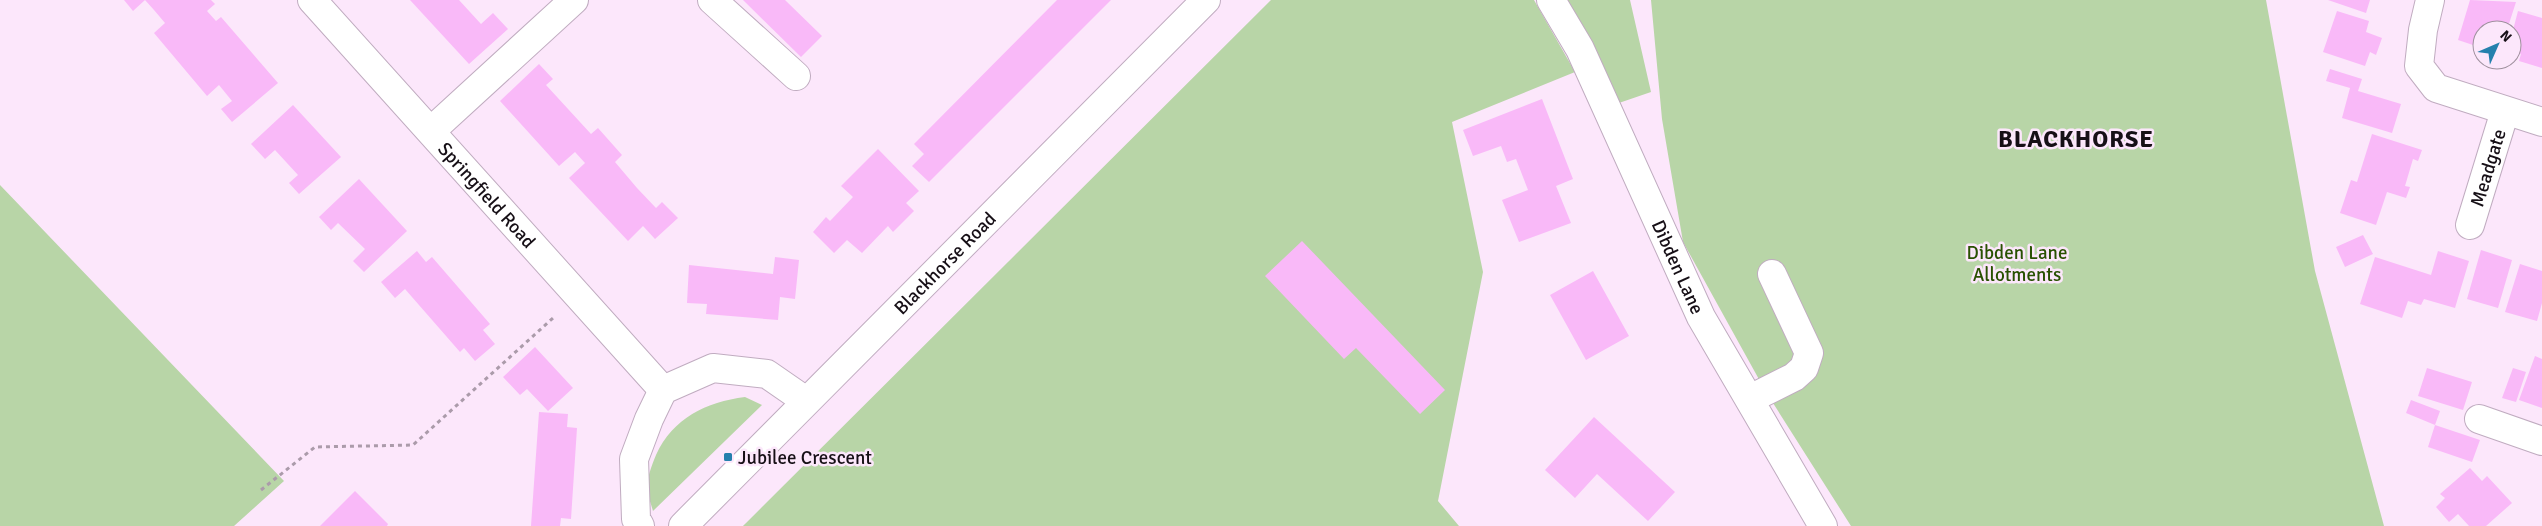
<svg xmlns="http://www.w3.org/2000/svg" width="2542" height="526" font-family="Signika,sans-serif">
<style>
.green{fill:#b8d5a7}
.building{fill:#f9b9f8}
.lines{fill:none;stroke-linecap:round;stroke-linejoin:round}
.minor-casing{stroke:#c0acc0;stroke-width:30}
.path{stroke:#ab9baa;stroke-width:3;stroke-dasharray:4 4;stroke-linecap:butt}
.minor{stroke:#fff;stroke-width:28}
.poi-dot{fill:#2580ad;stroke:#fce7fb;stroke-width:2}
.labels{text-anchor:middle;stroke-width:5;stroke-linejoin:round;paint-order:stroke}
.street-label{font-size:19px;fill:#160f16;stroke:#fce7fb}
.park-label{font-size:19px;fill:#295102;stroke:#fce7fb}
.poi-label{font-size:19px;fill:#160f16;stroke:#fce7fb;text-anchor:start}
.district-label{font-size:24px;font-weight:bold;letter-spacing:1px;fill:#160f16;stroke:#fce7fb}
</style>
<rect width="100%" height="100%" fill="#fce7fb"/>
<path class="green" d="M1271 0H1534L1575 72 1452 122 1483 272 1438 501 1459 526H743Z
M1560 0H1630L1651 92 1616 104Z
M1651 0H2266L2315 271 2384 526H1851L1766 392 1683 242 1662 119Z
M0 185 284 481 234 526H0Z
M745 397 762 405 653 511C651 504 648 496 647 489 647 477 652 465 656 455 673 418 706 402 745 397Z"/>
<path class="building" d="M124 0H211L215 4 207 11 216 21 221 17 278 83 232 122 221 109 232 101 219 85 207 96 154 33 165 23 154 10 145 0 133 11Z
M410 0H459L481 24 493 13 508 29 469 64Z
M743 0H785L822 36 801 57Z
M1057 0H1111L929 182 912 166 924 154 914 144Z
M2328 0H2370L2366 13Z
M2470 0 2516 2 2507 30H2482V48L2458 40Z
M2337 11 2369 21 2366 32 2382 38 2376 55 2370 52 2365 66 2323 52Z
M2518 11 2542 18V68L2519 61 2521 54 2512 51V34Z
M539 64 553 79 546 85 591 134 598 128 622 155 615 162 637 188 656 208 662 202 678 218 655 239 643 226 628 241 569 178 585 163 575 152 559 166 500 101Z
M2330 69 2362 79 2358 91 2401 104 2392 133 2342 118 2350 88 2326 81Z
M1542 99 1573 179 1556 186 1571 223 1519 242 1502 200 1528 190 1516 159 1507 162 1501 146 1473 156 1463 130Z
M293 105 341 157 299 194 289 183 298 175 275 150 265 159 251 144Z
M2372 134 2422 150 2418 161 2413 159 2405 186 2410 187 2406 198 2387 192 2376 225 2340 213 2351 180 2357 182Z
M878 149 919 191 906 203 914 211 893 232 888 226 862 253 847 240 834 253 813 232 826 217 830 221 853 197 841 186Z
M359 179 407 231 364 272 353 261 365 249 338 223 331 230 319 217Z
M2363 235 2373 254 2345 267 2336 247Z
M1302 241 1445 390 1420 414 1356 348 1344 359 1265 276Z
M2481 250 2512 260 2498 308 2467 299Z
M417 251 426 262 432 257 490 324 483 330 495 344 475 361 464 348 460 352 405 289 395 298 381 282Z
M2438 251 2469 261 2455 308 2424 299 2421 305 2408 301 2402 318 2360 304 2375 257 2431 275Z
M775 257 799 260 795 299 780 297 778 320 706 314 707 304 687 303 689 265 773 274Z
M2520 264 2542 271V303L2537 321 2505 312Z
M1593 271 1629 336 1586 360 1550 295Z
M535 347 573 388 548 411 527 389 520 395 503 377Z
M2535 356 2542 359V408L2519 400Z
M2427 368 2472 382 2463 410 2418 396Z
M2513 368 2526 372 2516 402 2502 398Z
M2411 400 2440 411 2435 425 2480 440 2472 462 2428 447 2435 425 2406 413Z
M539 412 568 414 567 427 577 428 571 519 561 518 560 526H531Z
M1594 417 1675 492 1648 521 1597 474 1575 498 1545 470Z
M2470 468 2482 481 2487 476 2512 503 2486 526H2469L2458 514 2449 522 2436 507 2445 498 2440 494Z
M355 491 388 524 387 526H320Z"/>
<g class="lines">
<g class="minor-casing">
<g id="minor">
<path id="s1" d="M312 0 663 390"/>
<path d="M712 0 796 76"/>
<path id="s2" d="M1551 0 1580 49 1701 317 1823 526"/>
<path d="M2430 0 2423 30 2419 66 2436 88 2542 122"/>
<path d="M431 131 574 0"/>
<path id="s3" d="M2470 225 2505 111"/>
<path d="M1750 399 1794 377 1804 368 1809 353 1772 274"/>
<path d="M2479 419 2542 441"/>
<path d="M640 526 636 519 634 459 649 419 663 390 713 368 767 374 806 401"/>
<path id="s4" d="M683 526 1206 0"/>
</g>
</g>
<path class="path" d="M261 490 315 447 413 445 553 318"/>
<use href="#minor" class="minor"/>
</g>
<rect class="poi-dot" x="723" y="452" width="10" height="10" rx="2.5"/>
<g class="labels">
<g class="street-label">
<text dy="7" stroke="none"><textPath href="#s3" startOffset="60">Meadgate</textPath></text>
<text dy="7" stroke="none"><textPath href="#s1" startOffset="262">Springfield Road</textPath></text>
<text dy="7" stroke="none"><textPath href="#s4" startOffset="371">Blackhorse Road</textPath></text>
<text dy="7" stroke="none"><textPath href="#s2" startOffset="296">Dibden Lane</textPath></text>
</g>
<g class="park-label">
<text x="2017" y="259">Dibden Lane<tspan x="2017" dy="22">Allotments</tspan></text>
</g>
<g class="poi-label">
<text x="738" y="464">Jubilee Crescent</text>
</g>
<g class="district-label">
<text x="2076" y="147">BLACKHORSE</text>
</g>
</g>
<g transform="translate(2497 45) rotate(45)"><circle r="24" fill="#fce7fb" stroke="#a0919f"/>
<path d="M0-4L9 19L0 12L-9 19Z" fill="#2580ad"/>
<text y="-8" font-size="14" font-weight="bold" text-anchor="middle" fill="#160f16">N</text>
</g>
</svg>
